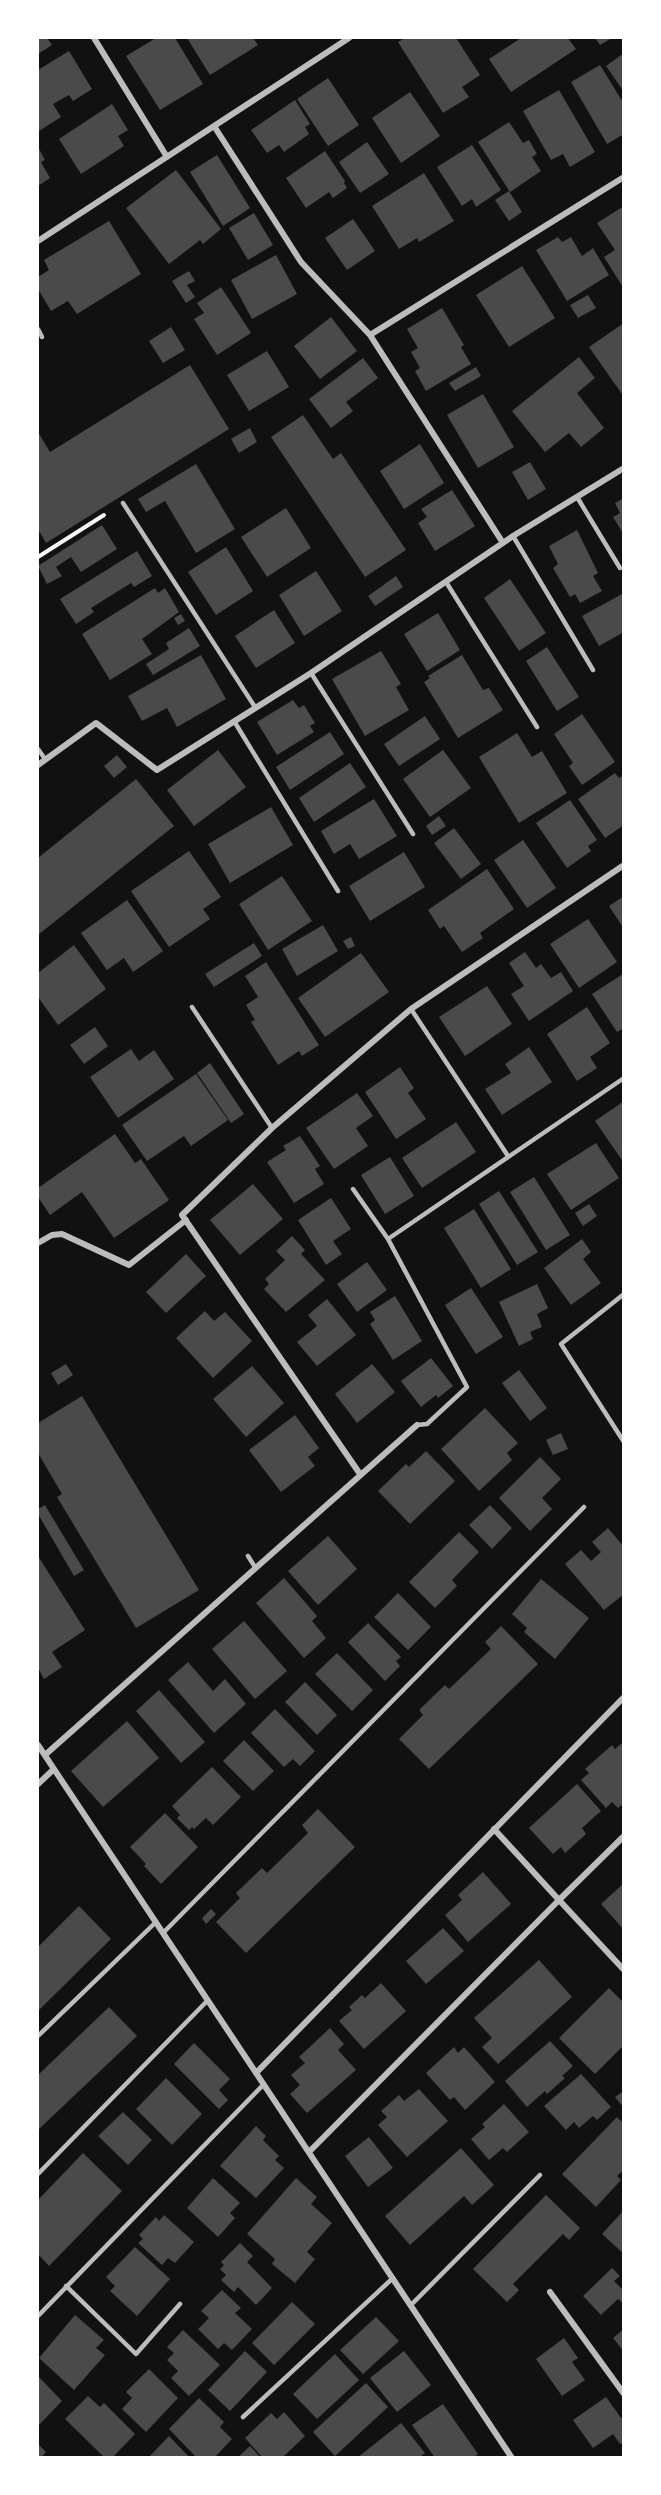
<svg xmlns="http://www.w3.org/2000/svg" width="661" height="2495" font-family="'Noto Sans',sans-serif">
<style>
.building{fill:#4a4a4a}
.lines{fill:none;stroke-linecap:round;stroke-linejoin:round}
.path{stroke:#f5f5f5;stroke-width:4}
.service{stroke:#bcbcbc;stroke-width:4.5}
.minor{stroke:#bcbcbc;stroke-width:6}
</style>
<rect width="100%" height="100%" fill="#111"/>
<path class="building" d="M38 38H47L52 45 38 54Z
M156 38H175L203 84 160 110 126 56Z
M187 38H253L258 45 210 75Z
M405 38H456L480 75 462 87 469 97 443 113 398 42Z
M521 38H568L576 49 511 92 489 59Z
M595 38H612L600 45Z
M69 51 92 89 73 101 69 95 53 104 61 117 39 131 38 70Z
M624 53V92L606 66Z
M600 65 624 104V134L607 144 571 82Z
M328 78 359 125 328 146 297 99Z
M559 90 595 152 570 167 563 154 551 160 523 111Z
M410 92 440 136 401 163 372 118Z
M295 100 310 124 305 127 309 134 284 152 279 145 267 153 251 130Z
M112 104 128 130 118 136 124 146 81 174 59 139Z
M509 122 523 143 529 140 537 154 532 157 541 171 510 192 478 142Z
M367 142 389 174 360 193 339 162Z
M472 145 501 190 476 207 472 199 462 206 437 167Z
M38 147 45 160 41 162 50 178 38 186Z
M325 151 345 181 344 183 347 188 333 198 329 192 306 208 286 178Z
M217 155 250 208 223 226 190 172Z
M176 170 221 229 203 244 200 240 169 264 126 208Z
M424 173 454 221 419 242 417 238 399 249 372 206Z
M509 191 522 212 509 221 495 200Z
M624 206V289L604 257 615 250 597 223Z
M254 213 273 245 248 260 229 228Z
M353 219 375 251 347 270 325 238Z
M109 221 141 274 77 314 68 301 51 311 38 289V277L49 270 44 260Z
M558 237 562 242 571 237 582 256 593 248 609 275 567 301 536 250Z
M276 255 297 294 252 319 231 280Z
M522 266 555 318 509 347 476 295Z
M189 271 195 281 187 285 195 297 186 303 172 281Z
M221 287 251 333 217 355 194 319 204 313 197 303Z
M588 295 596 308 578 318 570 305Z
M442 308 464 345 461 347 471 364 426 391 415 371 420 368 411 352 418 348 407 329Z
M331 317 357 351 320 379 294 346Z
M624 323V397L589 347Z
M171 327 185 350 163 363 149 341Z
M267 351 289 387 249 411 227 375Z
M579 357 595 378 577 393 604 428 581 447 569 433 545 452 512 411Z
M363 358 378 378 346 402 353 411 331 428 309 399Z
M190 365 229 429 46 543 38 529V432L50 452Z
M476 367 481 376 455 391 449 383Z
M483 394 514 447 478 468 447 415Z
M303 415 333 459 341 453 406 550 365 577 271 437Z
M250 428 257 442 239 453 231 439Z
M420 444 444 483 404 509 380 471Z
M530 462 546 489 528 500 512 472Z
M196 464 235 529 196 553 165 501 146 512 138 499Z
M452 490 475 526 435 551 418 523 427 517 421 509Z
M624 498V535L613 517 620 513 615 503Z
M286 508 311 548 267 577 241 537Z
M102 525 117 549 81 572 71 557 56 567 62 576 47 584 38 566Z
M577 530 598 573 593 576 602 591 580 603 575 594 570 597 553 568 558 564 549 546Z
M226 547 253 591 216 615 188 572Z
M137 551 152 576 134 587 131 583 91 608 94 612 76 624 60 599Z
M316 571 342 611 304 636 279 595Z
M396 576 403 587 375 606 368 596Z
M510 579 546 633 519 651 484 598Z
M155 588 158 593 165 588 179 612 142 639 152 654 110 680 82 634Z
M624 593V632L599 646 582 616Z
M274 610 295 643 256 668 235 636Z
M438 613 460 650 427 671 404 634Z
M181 614 185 621 178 625 174 618Z
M189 628 200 646 153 675 146 664 169 649 166 643Z
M547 647 579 697 557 711 526 661Z
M381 651 401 684 396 687 409 710 365 736 332 679Z
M201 655 226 699 177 727 167 708 142 721 128 696Z
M462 655 483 690 489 688 503 710 458 738 424 682 430 678 428 676Z
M293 700 299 708 304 705 315 723 310 726 314 732 277 755 257 722Z
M582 714 615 762 582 785 569 766 573 763 554 734Z
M425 716 440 739 399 766 384 744Z
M330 732 344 754 290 790 276 767Z
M517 733 532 757 542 751 567 793 519 823 479 757Z
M218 750 246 787 194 826 167 790Z
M443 750 471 788 430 817 403 779Z
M117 755 127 767 114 778 104 766Z
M350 763 366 787 314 822 299 798Z
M615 773 619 778 624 775V825L605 838 578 799Z
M136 779 174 826 38 935V858Z
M374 799 397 836 359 859 350 844 334 854 321 831Z
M570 800 597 840 588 846 591 851 567 868 536 823Z
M271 807 293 845 230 883 208 844Z
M439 816 446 826 432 835 426 826Z
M454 828 481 864 461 879 434 843Z
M523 840 556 888 527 908 494 860Z
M189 851 221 897 203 909 210 919 169 947 131 891Z
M404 852 425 887 370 921 349 886Z
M487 869 514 909 480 933 483 938 462 952 444 926 440 929 428 910Z
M282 876 312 921 268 950 239 904Z
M624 896V929L609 906Z
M127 900 163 951 133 972 124 958 107 970 81 933Z
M588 919 617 962 579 988 550 944Z
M323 925 338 951 297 976 282 949Z
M351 937 355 946 348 949 343 941Z
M254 943 262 956 214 987 205 974Z
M74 945 106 989 58 1025 38 997V973Z
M525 952 536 968 541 964 551 978 561 972 573 991 529 1021 511 994 524 986 509 963Z
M361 953 389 992 325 1037 298 998Z
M266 962 319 1045 302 1056 299 1051 278 1065 251 1022 255 1020 246 1005 258 997 245 976Z
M623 974 624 1028 617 1032 592 994Z
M487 986 512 1024 465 1056 439 1017Z
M587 1007 610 1043 590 1057 597 1068 577 1081 547 1034Z
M95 1027 108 1046 84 1064 70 1045Z
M529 1047 552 1082 502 1115 485 1089 511 1073 505 1064Z
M131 1049 139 1061 154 1050 174 1079 118 1118 90 1077Z
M210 1063 244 1114 231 1123 197 1073Z
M400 1067 414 1088 408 1093 426 1119 396 1139 365 1092Z
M196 1074 228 1120 191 1146 184 1136 147 1161 122 1125Z
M357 1093 373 1116 356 1128 368 1146 334 1169 306 1128Z
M624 1101V1163L595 1121Z
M456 1122 476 1152 422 1188 402 1158Z
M115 1134 135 1163 141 1159 169 1200 114 1238 82 1192 50 1215 38 1197V1188Z
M300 1136 320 1166 315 1169 324 1184 294 1203 267 1162 286 1150 283 1146Z
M596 1143 619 1178 571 1210 547 1174Z
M390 1157 414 1196 385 1214 361 1175Z
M534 1177 570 1235 546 1250 510 1192Z
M253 1184 283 1219 240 1255 210 1220Z
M499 1191 538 1252 517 1265 479 1204Z
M331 1198 351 1229 333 1241 342 1254 326 1265 298 1220Z
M589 1204 597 1216 583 1226 575 1213Z
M474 1209 511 1269 481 1288 444 1228Z
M292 1236 305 1250 301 1254 325 1280 286 1312 264 1289 269 1284 265 1279 285 1260 276 1251Z
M582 1239 591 1252 583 1259 601 1283 571 1305 544 1268Z
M186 1254 206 1276 166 1313 146 1292Z
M367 1262 387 1290 357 1312 337 1284Z
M537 1284 548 1308 537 1314 542 1327 530 1332 533 1339 519 1346 499 1302Z
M471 1288 503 1337 476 1354 445 1305Z
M395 1296 422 1341 393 1360 370 1324 375 1320 370 1312Z
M327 1299 356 1335 317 1366 297 1342 317 1326 308 1315Z
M205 1311 214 1321 225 1312 252 1341 213 1378 176 1338Z
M431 1358 453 1386 438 1398 436 1395 421 1407 401 1381Z
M66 1364 73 1375 58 1385 51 1373Z
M372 1364 395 1392 357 1423 335 1394Z
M252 1366 284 1403 246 1437 213 1399Z
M519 1370 547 1408 530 1421 502 1383Z
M82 1396 199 1590 136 1628 57 1497 62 1494 38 1453V1423Z
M485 1408 518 1443 507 1453 512 1460 479 1491 441 1449Z
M295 1415 319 1448 308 1457 315 1466 281 1492 249 1450Z
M561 1433 568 1449 553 1455 546 1440Z
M426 1451 455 1481 410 1524 378 1491 406 1464 409 1467Z
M540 1457 561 1479 542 1498 552 1509 530 1531 499 1498Z
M45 1505 84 1570 74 1576 38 1514V1509Z
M490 1505 512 1528 492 1549 469 1525Z
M608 1528 624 1547V1594L604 1610 565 1564 581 1550 591 1561 601 1552 592 1542Z
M459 1532 479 1552 452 1580 457 1586 435 1608 409 1582Z
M328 1536 357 1569 318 1605 288 1571Z
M38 1556 85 1630 52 1652 62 1667 44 1679 38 1668Z
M284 1578 317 1616 312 1621 326 1638 304 1658 256 1603Z
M541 1579 589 1618 555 1659 524 1632 527 1628 512 1614Z
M398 1593 431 1627 408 1650 374 1617Z
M244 1621 287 1671 255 1699 212 1649Z
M368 1623 401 1657 396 1661 400 1666 385 1681 348 1642Z
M501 1626 538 1664 429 1769 399 1739 423 1715 419 1710 445 1685 449 1689 491 1649 485 1642Z
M337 1653 373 1690 352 1711 315 1674Z
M188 1662 213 1691 225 1679 246 1704 214 1733 168 1680Z
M305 1682 337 1715 317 1735 285 1702Z
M159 1690 205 1742 181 1763 136 1711Z
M275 1709 315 1751 300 1766 293 1759 284 1767 251 1733Z
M127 1721 159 1758 103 1807 71 1771Z
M244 1740 274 1771 253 1791 223 1761Z
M622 1743 624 1745V1803L618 1808 612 1802 606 1808 581 1780 589 1773 585 1769 612 1745 615 1749Z
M212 1767 241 1797 213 1825 206 1818 194 1829 192 1827 189 1830 177 1818 180 1815 172 1806Z
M577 1784 601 1811 582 1828 586 1834 565 1853 561 1847 553 1854 529 1828Z
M318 1809 355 1847 246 1953 216 1922 240 1898 236 1893 262 1868 267 1873 308 1833 302 1825Z
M165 1813 198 1847 161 1884 144 1866 146 1864 130 1847Z
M483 1872 511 1904 468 1942 445 1915 462 1900 458 1895Z
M624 1883V1930L601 1904Z
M79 1906 111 1939 38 2011V1947Z
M211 1909 216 1914 206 1924 202 1918Z
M443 1928 464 1951 426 1984 406 1961Z
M539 1960 572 1997 498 2064 482 2047 492 2038 474 2018Z
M381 1983 406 2011 364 2049 339 2021 352 2010 349 2007 362 1995 365 1998Z
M609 1988 624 2003V2045L595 2074 559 2038Z
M109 2007 137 2036 38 2130V2075Z
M330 2028 344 2044 338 2050 356 2070 307 2113 290 2094 300 2085 291 2075 305 2063 299 2057Z
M550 2041 573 2066 562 2076 565 2078 547 2094 545 2091 527 2107 505 2081Z
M194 2043 230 2079 219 2090 228 2100 219 2109 174 2064Z
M454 2047 458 2053 464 2047 495 2082 465 2110 454 2097 450 2100 426 2073Z
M581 2074 611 2107 597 2120 593 2116 579 2128 574 2122 566 2130 544 2106Z
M166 2078 202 2114 172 2145 136 2109Z
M419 2089 448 2121 407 2157 378 2125 387 2117 381 2111 399 2095 404 2101Z
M624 2091V2108L615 2097Z
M504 2104 529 2132 507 2152 503 2148 489 2160 471 2139 485 2127 482 2124Z
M123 2112 152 2140 128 2165 98 2136Z
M617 2117 624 2124V2170L617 2176 621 2180 596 2207 562 2174Z
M256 2126 266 2136 263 2140 279 2156 275 2160 284 2168 256 2198 220 2166Z
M369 2137 393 2168 368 2187 345 2156Z
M461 2148 494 2185 472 2205 464 2196 410 2245 385 2216Z
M83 2153 122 2191 49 2266 38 2254V2200Z
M213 2178 240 2203 230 2213 235 2218 218 2237 187 2208Z
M296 2178 317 2197 311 2204 332 2223 307 2252 315 2259 295 2283 272 2264 275 2259 247 2234Z
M546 2195 580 2228 569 2240 563 2234 513 2284 519 2290 507 2302 473 2269Z
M624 2210V2254L602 2234Z
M164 2215 194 2242 175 2263 168 2258 162 2265 138 2243 143 2239 139 2235 156 2217 159 2221Z
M240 2243 253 2256 247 2262 272 2288 256 2305 238 2287 234 2292 221 2280 226 2275 220 2269 224 2265 221 2262Z
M135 2247 170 2279 137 2316 110 2291 115 2286 106 2277Z
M612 2268 620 2276 614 2281 624 2291V2304L618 2299 601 2315 583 2296Z
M222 2290 241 2308 235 2313 252 2329 232 2350 224 2343 218 2349 198 2329 209 2318 201 2311Z
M292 2302 315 2324 274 2365 252 2343Z
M75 2315 104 2340 96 2348 105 2355 74 2390 39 2358Z
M376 2317 399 2341 363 2374 340 2350Z
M624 2329V2352L613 2338Z
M183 2330 220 2365 189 2396 171 2378 178 2371 167 2360 174 2353 167 2347Z
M564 2338 578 2358 572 2362 585 2380 562 2396 536 2359Z
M245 2351 267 2372 230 2411 208 2390Z
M404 2351 431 2385 397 2412 370 2378Z
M335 2354 359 2380 317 2419 293 2394Z
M149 2369 178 2398 146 2432 122 2409 132 2398 126 2392Z
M38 2376 62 2401 38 2426Z
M366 2383 388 2407 335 2456 313 2432Z
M88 2396 100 2407 104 2403 135 2434 112 2458H105L65 2419Z
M606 2397 624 2422V2442L620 2444 613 2434 593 2448 573 2420Z
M199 2398 224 2422 220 2427 232 2439 214 2458H197L169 2429Z
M443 2404 478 2454 473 2458H435L412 2425Z
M284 2412 305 2436 282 2458H263L245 2438 271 2413 277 2419Z
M401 2423 425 2453 419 2458H357Z
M169 2436 190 2458H148Z
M38 2444 46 2452 41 2458H38Z
M250 2446 261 2458H237Z"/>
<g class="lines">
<path class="path" d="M38 557 104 515"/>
<path class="service" d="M38 329 42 337
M577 497 620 568
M123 503 255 707
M513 536 593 670
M446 582 537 727
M311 673 413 834
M234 721 338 891
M38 749 45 759
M192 1007 272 1128
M411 1009 508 1156
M353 1189 388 1239 467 1387 427 1424 417 1425
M388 1239 624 1078
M624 1294 561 1344 624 1442
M248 1556 255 1567
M163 1933 584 1507
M38 2036 156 1922
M38 2174 208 2000
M66 2286 136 2354 180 2304
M411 2305 540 2175
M38 2316 264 2084
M243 2417 393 2278"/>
<path class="minor" d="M94 38 167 157
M214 126 301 262 370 335 503 543
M38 241 349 38
M370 335 624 177
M38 765 96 723 157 770 311 673 513 536 624 468
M38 1243 52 1235 62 1234 129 1265 186 1220
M360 1474 182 1215 272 1128 411 1009 624 865
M38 1745 512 2458
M45 1755 417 1425
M38 1784 54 1769
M624 1836 559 1900 624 1970
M256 2073 624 1697
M309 2152 559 1900 494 1829
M550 2292 624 2394"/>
</g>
<rect width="661" height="2495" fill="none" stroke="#ffffff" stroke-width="78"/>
</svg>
